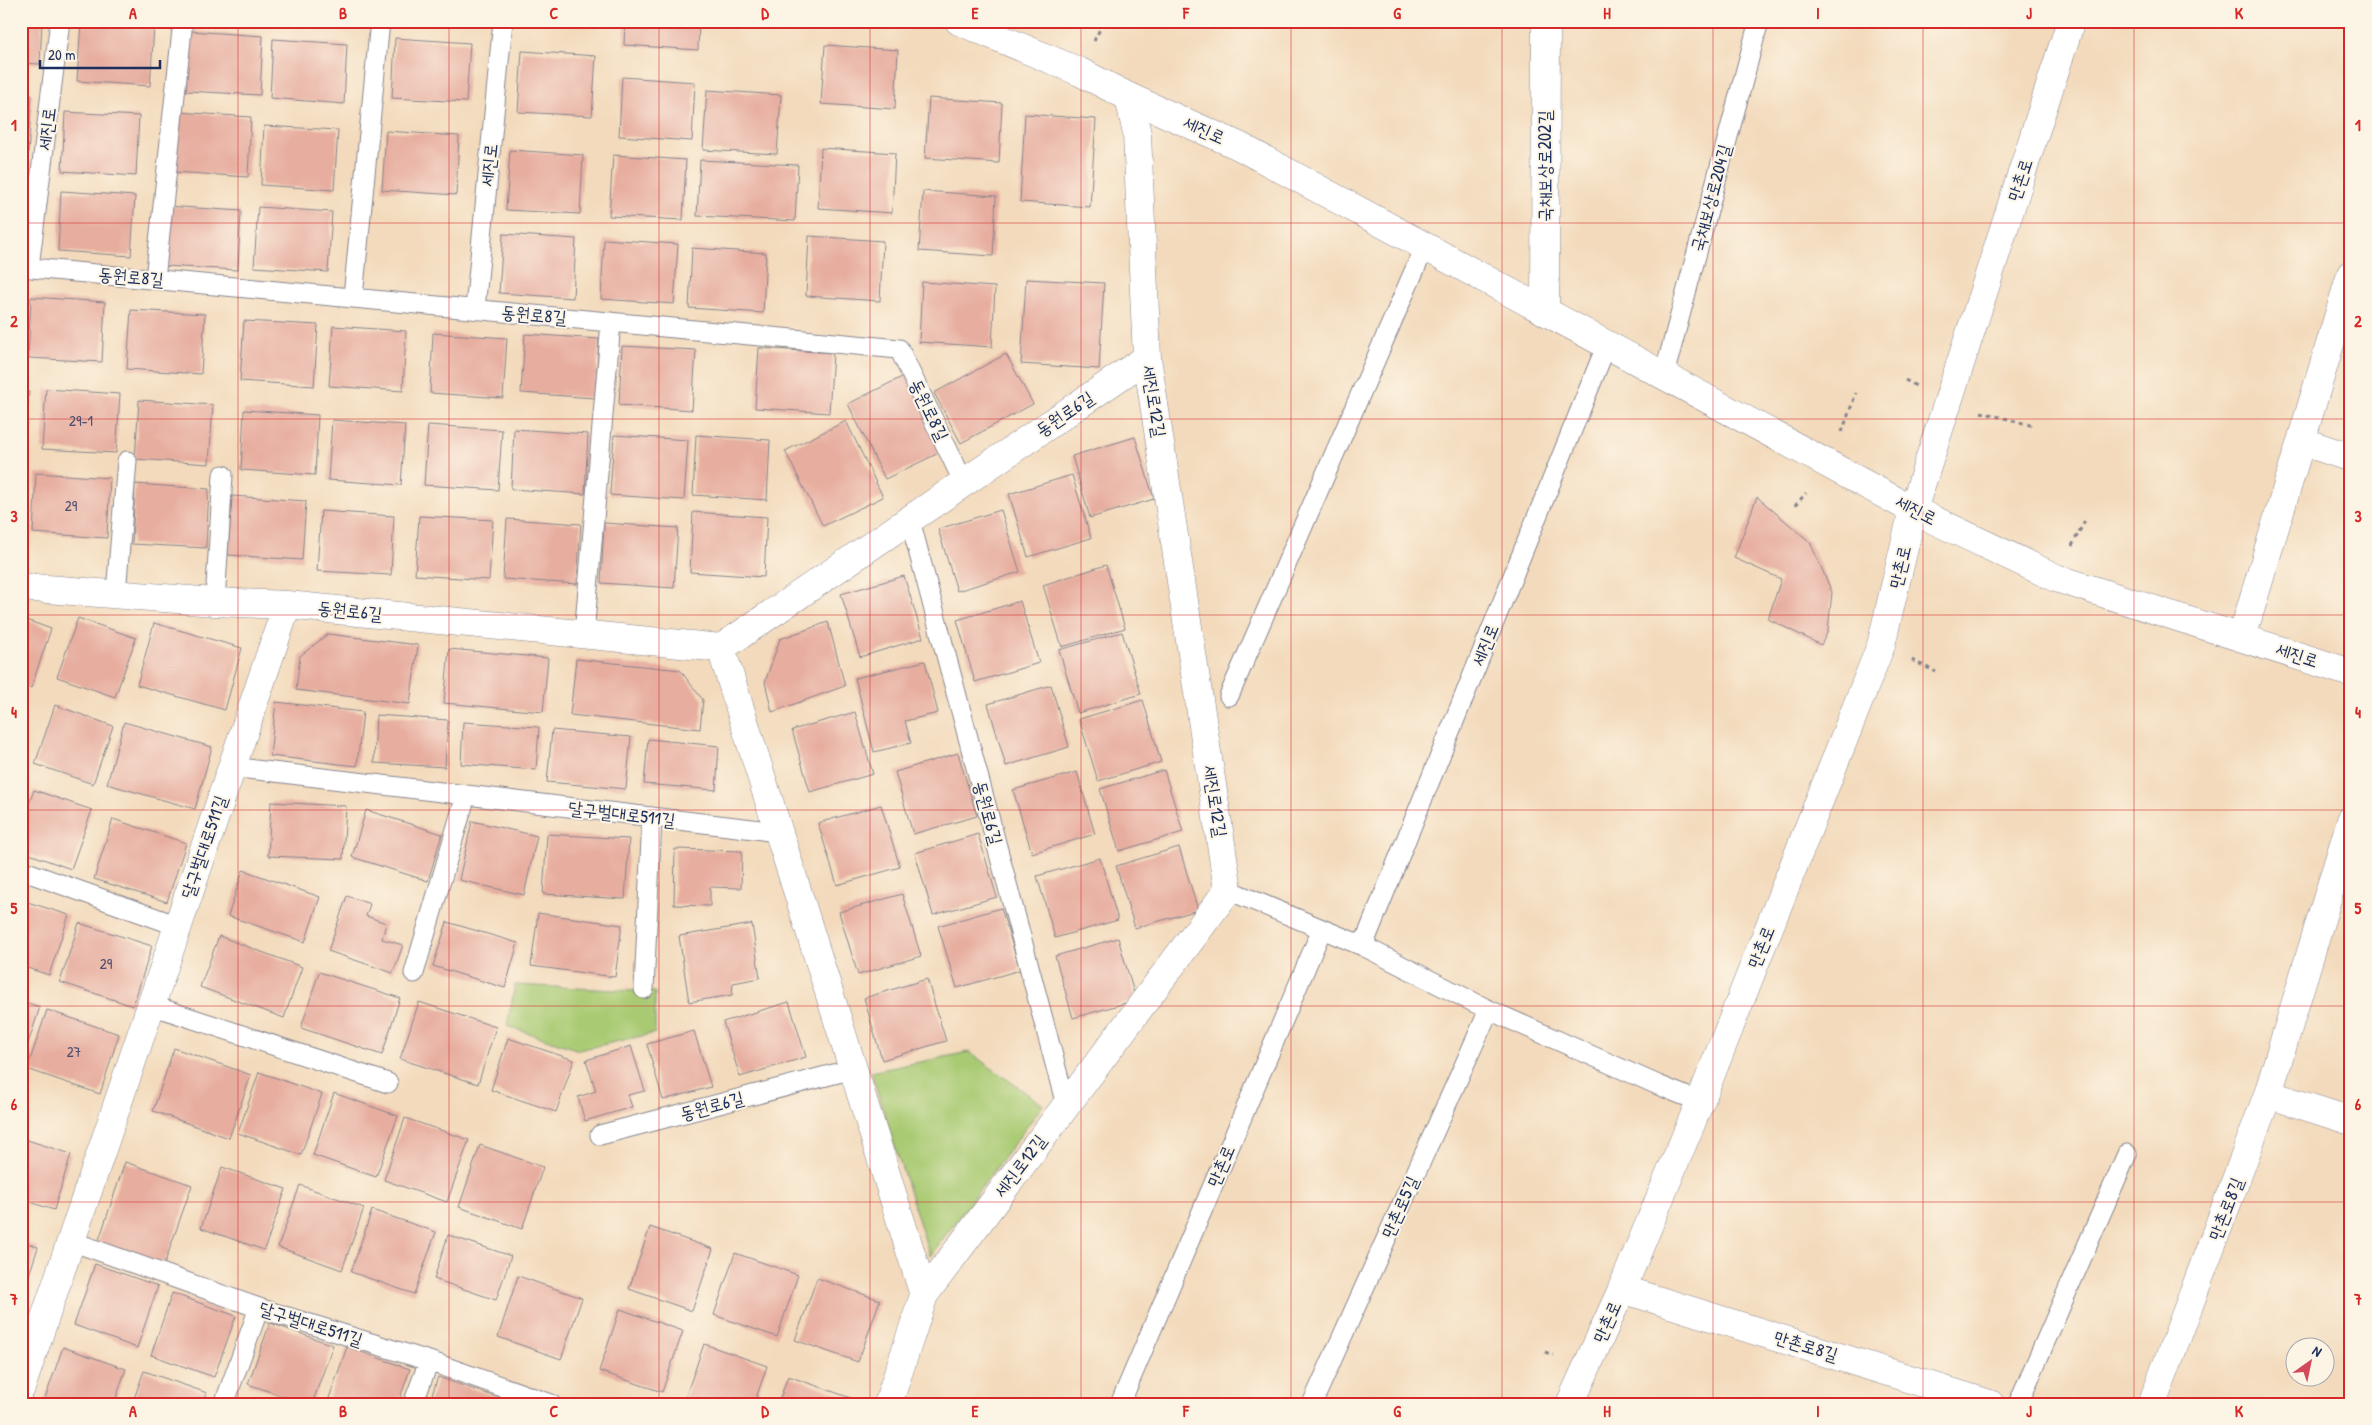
<svg xmlns="http://www.w3.org/2000/svg" width="2372" height="1425" font-family="'Patrick Hand','Poor Story',sans-serif">
<style>
.green{fill:#a9ca72;stroke:#627c68}
.building{fill:#e7aea0}
.lines{fill:none;stroke-linecap:round;stroke-linejoin:round}
.service-casing{stroke:#87848d;stroke-width:21}
.minor-casing{stroke:#87848d;stroke-width:29}
.tertiary-casing{stroke:#87848d;stroke-width:29}
.secondary-casing{stroke:#87848d;stroke-width:29}
.path{stroke:#87848d;stroke-width:3;stroke-dasharray:4 4;stroke-linecap:butt}
.service{stroke:#fff;stroke-width:19}
.minor{stroke:#fff;stroke-width:28}
.tertiary{stroke:#fff;stroke-width:28}
.secondary{stroke:#fff;stroke-width:28}
.grid{fill:none;stroke:#d62828;stroke-width:1;stroke-opacity:0.55}
.labels{text-anchor:middle;stroke-width:4;stroke-linejoin:round;paint-order:stroke}
.number-label{font-size:15px;fill:#4e4f6e}
.street-label{font-size:18px;fill:#1b2f5e;stroke:#fcf5e5}
.neatline{fill:none;stroke:#d62828;stroke-width:2}
.grid-label{font-size:16px;text-anchor:middle;font-weight:bold;fill:#d62828}
</style>
<rect width="100%" height="100%" fill="#fcf5e5"/>
<filter id="ink" filterUnits="userSpaceOnUse"><feTurbulence type="fractalNoise" baseFrequency=".02" numOctaves="2"/><feDisplacementMap in="SourceGraphic" scale="10" xChannelSelector="R" yChannelSelector="G"/><feConvolveMatrix kernelMatrix="1 2 1 2 8 2 1 2 1" color-interpolation-filters="sRGB"/></filter>
<filter id="wash" filterUnits="userSpaceOnUse"><feTurbulence type="fractalNoise" baseFrequency=".0096" numOctaves="4" result="noise"/><feDisplacementMap in="SourceGraphic" scale="20" xChannelSelector="R" yChannelSelector="G"/><feGaussianBlur stdDeviation="1.12" result="paint"/><feColorMatrix in="noise" values="0 0 0 0 0 0 0 0 0 0 0 0 0 0 0 0 0 1.4 0 .05"/><feComposite in="paint" operator="in"/></filter>
<g filter="url(#wash)">
<rect width="100%" height="100%" fill="#f3dabc"/>
<path class="green" d="M515 985 655 992V1033L579 1050 507 1026Z
M969 1052 1043 1105 930 1256 871 1072Z"/>
<g id="blocks">
<path class="building" d="M21 21H42L40 64 21 63Z
M523 21H599L598 27Z
M625 21H699L698 50 624 45Z
M81 22 154 27 150 86 77 81Z
M190 31 263 36 260 95 186 91Z
M395 38 470 43 466 102 392 98Z
M273 39 347 44 344 104 270 98Z
M825 45 898 50 895 109 821 104Z
M522 51 596 56 592 116 518 112Z
M622 77 695 82 692 141 619 136Z
M707 90 781 95 777 154 703 150Z
M21 94 32 95 28 154H21Z
M929 98 1002 103 999 163 925 158Z
M65 112 139 116 136 176 62 171Z
M178 112 251 117 248 177 174 172Z
M1025 114 1096 119 1090 207 1020 202Z
M264 126 338 130 334 190 261 185Z
M386 131 459 136 456 195 382 190Z
M821 148 895 153 892 213 818 208Z
M510 150 583 155 580 214 506 210Z
M613 155 686 160 683 220 609 216Z
M700 160 798 165 795 221 697 216Z
M61 191 135 196 131 256 58 251Z
M923 191 996 196 993 256 919 251Z
M167 206 241 211 238 270 163 266Z
M258 207 332 212 328 272 254 267Z
M503 234 576 239 573 298 499 293Z
M809 236 883 241 880 301 806 296Z
M604 239 678 244 674 304 601 299Z
M692 248 766 253 763 313 689 308Z
M1026 279 1104 283 1099 369 1021 364Z
M922 282 995 287 992 347 919 342Z
M31 297 105 302 102 362 28 358Z
M131 310 205 314 201 374 127 369Z
M244 321 318 325 314 386 240 381Z
M333 326 406 331 403 391 329 386Z
M433 333 507 338 503 398 430 393Z
M525 334 599 339 595 398 521 393Z
M622 346 696 350 692 410 619 405Z
M759 348 833 353 829 413 755 408Z
M1006 354 1033 404 961 443 934 393Z
M908 374 945 450 885 479 848 404Z
M46 389 120 394 116 453 42 449Z
M21 391 29 392 23 454H21Z
M139 400 213 405 209 464 135 459Z
M244 410 318 415 315 475 241 470Z
M332 420 405 425 401 485 328 480Z
M846 421 883 497 823 526 785 451Z
M428 425 502 430 498 490 424 485Z
M514 429 588 434 585 494 511 489Z
M614 435 688 440 684 500 610 495Z
M696 435 770 440 767 500 693 495Z
M1135 437 1154 499 1090 518 1072 456Z
M36 473 110 478 107 538 33 533Z
M1072 475 1091 538 1028 557 1009 494Z
M135 484 209 489 206 548 132 544Z
M232 496 306 501 302 560 228 555Z
M1757 497 1810 542 1832 592 1828 631 1821 645 1768 619 1781 579 1734 558Z
M1001 510 1020 572 957 591 938 529Z
M321 511 394 516 391 575 317 571Z
M693 512 767 517 764 577 690 572Z
M419 516 493 520 489 580 415 575Z
M507 519 581 524 577 584 503 579Z
M604 523 678 528 674 588 601 583Z
M1106 565 1125 628 1062 647 1043 585Z
M904 576 923 638 860 657 841 594Z
M1020 601 1039 663 975 682 957 620Z
M21 618 51 629 31 688 21 684Z
M78 618 136 638 115 697 57 677Z
M828 622 845 686 772 712 765 682 780 639Z
M154 623 242 648 225 710 137 685Z
M1122 632 1141 694 1078 713 1059 650Z
M328 634 418 645 410 704 296 690 300 656Z
M449 649 548 658 543 712 444 703Z
M576 659 680 670 703 700 700 729 570 715Z
M925 661 938 713 905 721 911 743 874 752 855 678Z
M1051 685 1069 747 1006 766 988 704Z
M1143 700 1161 762 1098 781 1079 719Z
M276 702 363 712 357 766 270 756Z
M55 705 113 726 93 784 35 764Z
M855 712 873 774 810 792 792 730Z
M376 715 448 720 445 767 374 763Z
M124 722 212 747 195 809 107 784Z
M463 722 539 727 536 770 461 764Z
M552 730 631 737 626 789 547 782Z
M648 739 719 746 716 790 644 784Z
M958 753 977 816 913 834 895 772Z
M1164 770 1183 832 1119 851 1100 789Z
M1077 772 1095 834 1032 853 1013 790Z
M34 790 92 810 71 869 21 851V825Z
M271 802 346 806 343 859 268 856Z
M881 805 900 867 837 885 818 823Z
M366 810 442 834 428 881 352 857Z
M113 819 186 843 167 902 94 879Z
M472 821 537 836 524 895 459 880Z
M547 834 629 839 625 899 543 894Z
M978 834 997 897 933 915 915 853Z
M1179 847 1198 910 1135 928 1116 866Z
M675 849 742 851 741 888 710 887V906L674 905Z
M1100 858 1118 920 1055 938 1037 876Z
M243 870 320 897 305 942 228 916Z
M902 894 921 956 858 975 839 912Z
M347 896 370 904 366 916 386 923 382 939 403 945 393 973 328 951Z
M21 900 69 915 49 975 21 966Z
M1001 908 1020 970 957 988 938 926Z
M538 913 622 925 615 977 531 966Z
M447 922 518 943 505 988 433 966Z
M79 923 152 946 133 1006 60 982Z
M752 924 760 978 733 983 732 995 689 1002 679 936Z
M219 936 302 967 284 1018 200 987Z
M1118 938 1136 1000 1073 1018 1055 956Z
M319 972 400 998 382 1055 301 1028Z
M927 979 946 1041 882 1060 864 998Z
M21 1001 40 1007 22 1062H21Z
M419 1002 496 1027 478 1084 400 1059Z
M789 1002 806 1057 740 1077 723 1022Z
M47 1010 119 1034 100 1094 27 1069Z
M694 1031 711 1087 663 1100 647 1044Z
M508 1038 574 1060 556 1112 491 1090Z
M631 1046 645 1091 628 1095 632 1107 585 1121 578 1097 596 1091 586 1060Z
M174 1048 251 1075 229 1138 153 1111Z
M259 1072 322 1094 301 1155 238 1133Z
M334 1093 398 1116 376 1177 313 1155Z
M405 1118 469 1140 447 1202 384 1180Z
M21 1138 71 1154 54 1210 21 1199Z
M480 1145 543 1167 522 1229 459 1207Z
M125 1162 192 1185 164 1265 98 1243Z
M222 1167 286 1189 264 1250 201 1228Z
M300 1185 364 1208 342 1270 278 1247Z
M372 1210 436 1232 414 1294 351 1272Z
M650 1227 713 1249 692 1311 629 1289Z
M448 1235 511 1256 496 1300 434 1279Z
M21 1241 38 1247 22 1297H21Z
M735 1253 798 1275 777 1337 714 1315Z
M95 1264 158 1286 137 1348 74 1325Z
M518 1276 582 1298 561 1359 498 1337Z
M817 1278 880 1300 858 1362 795 1340Z
M172 1293 236 1316 214 1377 151 1355Z
M620 1309 683 1331 662 1392 599 1371Z
M270 1323 333 1345 312 1404H305L248 1384Z
M704 1344 767 1366 754 1404H683Z
M63 1347 126 1369 114 1404H43Z
M347 1347 410 1369 398 1404H327Z
M144 1371 207 1393 203 1404H132Z
M788 1376 851 1398 849 1404H778Z
M438 1377 502 1399 500 1404H429Z
M510 1400 521 1403V1404H509Z"/>
</g>
</g>
<g filter="url(#ink)">
<use href="#blocks" fill-opacity="0" stroke="#87848d" stroke-width="1"/>
<g class="lines">
<g class="service-casing">
<path id="service" d="M21 267 899 349 964 483
M29 267 60 21
M155 279 183 21
M353 297 380 21
M475 309 503 21
M1664 375 1759 21
M910 520 1066 1105
M116 593 127 461
M215 602 223 475
M584 635 611 322
M1229 696 1425 246
M231 767 778 832
M21 870 178 926
M1228 890 1363 946 1489 1010 1658 1085 1700 1102
M1363 946 1607 344
M414 973 466 795
M644 989 652 817
M151 1005 388 1083
M600 1135 853 1069
M71 1241 259 1308 429 1361 551 1404
M224 1404 259 1308
M413 1404 429 1361
M1120 1404 1322 929
M1312 1404 1489 1010
M2018 1404 2127 1154"/>
</g>
<g class="minor-casing">
<path id="minor" d="M1545 311 1546 21
M2301 441 2351 274
M21 587 215 602 287 605 721 648 1147 358
M2242 637 2301 441 2351 458
M721 648 924 1295
M2268 1094 2351 1121
M1622 1289 1990 1404
M21 1388 287 605
M888 1404 924 1295 1228 890 1147 358 1137 134 1129 97
M2152 1404 2268 1094 2351 820"/>
</g>
<g class="tertiary-casing">
<path id="tertiary" d="M959 21 1080 72 1129 97 1239 146 1913 510 2056 578 2351 673"/>
</g>
<g class="secondary-casing">
<path id="secondary" d="M1570 1404 1622 1289 1700 1102 1881 645 1913 510 2071 21"/>
</g>
<path class="path" d="M1094 41 1100 29
M1905 380 1916 386
M1981 412 2034 426
M1842 432 1856 393
M1795 506 1806 493
M2072 546 2086 518
M1912 660 1936 672
M1545 1352 1553 1355"/>
<use href="#service" class="service"/>
<use href="#minor" class="minor"/>
<use href="#tertiary" class="tertiary"/>
<use href="#secondary" class="secondary"/>
</g>
</g>
<path class="grid" d="M238 21V1404M449 21V1404M659 21V1404M870 21V1404M1081 21V1404M1291 21V1404M1502 21V1404M1713 21V1404M1923 21V1404M2134 21V1404M21 223H2351M21 419H2351M21 615H2351M21 810H2351M21 1006H2351M21 1202H2351"/>
<g class="labels">
<g class="number-label">
<text x="81" y="426">29-1</text>
<text x="71" y="511">29</text>
<text x="106" y="969">29</text>
<text x="74" y="1057">27</text>
</g>
<g class="street-label">
<text transform="translate(47 129) rotate(-83)" y="6">세진로</text>
<text transform="translate(1204 130) rotate(24)" y="6">세진로</text>
<text transform="translate(489 165) rotate(-84)" y="6">세진로</text>
<text transform="translate(1545 166) rotate(-90)" y="6">국채보상로202길</text>
<text transform="translate(2020 180) rotate(-72)" y="6">만촌로</text>
<text transform="translate(1711 198) rotate(-75)" y="6">국채보상로204길</text>
<text transform="translate(131 277) rotate(5)" y="6">동원로8길</text>
<text transform="translate(534 315) rotate(5)" y="6">동원로8길</text>
<text transform="translate(1154 401) rotate(81)" y="6">세진로12길</text>
<text transform="translate(929 410) rotate(64)" y="6">동원로8길</text>
<text transform="translate(1065 414) rotate(-34)" y="6">동원로6길</text>
<text transform="translate(1916 510) rotate(27)" y="6">세진로</text>
<text transform="translate(1900 567) rotate(-77)" y="6">만촌로</text>
<text transform="translate(350 611) rotate(6)" y="6">동원로6길</text>
<text transform="translate(1485 645) rotate(-68)" y="6">세진로</text>
<text transform="translate(2297 655) rotate(18)" y="6">세진로</text>
<text transform="translate(1215 801) rotate(81)" y="6">세진로12길</text>
<text transform="translate(988 813) rotate(75)" y="6">동원로6길</text>
<text transform="translate(622 814) rotate(7)" y="6">달구벌대로511길</text>
<text transform="translate(204 847) rotate(-71)" y="6">달구벌대로511길</text>
<text transform="translate(1761 947) rotate(-68)" y="6">만촌로</text>
<text transform="translate(712 1106) rotate(-15)" y="6">동원로6길</text>
<text transform="translate(1020 1166) rotate(-53)" y="6">세진로12길</text>
<text transform="translate(1221 1166) rotate(-67)" y="6">만촌로</text>
<text transform="translate(1400 1207) rotate(-66)" y="6">만촌로5길</text>
<text transform="translate(2226 1209) rotate(-69)" y="6">만촌로8길</text>
<text transform="translate(1607 1322) rotate(-66)" y="6">만촌로</text>
<text transform="translate(311 1324) rotate(18)" y="6">달구벌대로511길</text>
<text transform="translate(1806 1346) rotate(17)" y="6">만촌로8길</text>
</g>
</g>
<rect width="2372" height="1425" fill="none" stroke="#fcf5e5" stroke-width="55"/>
<g transform="translate(2310 1362) rotate(33)"><circle r="24" fill="#fcf5e5" stroke="#a2a6af"/>
<path d="M0-4L9 19L0 12L-9 19Z" fill="#d1495b"/>
<text y="-8" font-size="14" font-weight="bold" text-anchor="middle" fill="#1b2f5e">N</text>
</g>
<path d="M40 60v8h120v-8" fill="none" stroke="#1b2f5e" stroke-width="2.5"/>
<text x="48" y="60" font-size="15" fill="#1b2f5e" stroke="#fcf5e5" stroke-width="4" paint-order="stroke">20 m</text>
<rect x="28" y="28" width="2316" height="1370" class="neatline"/>
<g class="grid-label">
<text x="133" y="19">A</text>
<text x="343" y="19">B</text>
<text x="554" y="19">C</text>
<text x="765" y="19">D</text>
<text x="975" y="19">E</text>
<text x="1186" y="19">F</text>
<text x="1397" y="19">G</text>
<text x="1607" y="19">H</text>
<text x="1818" y="19">I</text>
<text x="2029" y="19">J</text>
<text x="2239" y="19">K</text>
<text x="14" y="131">1</text>
<text x="2358" y="131">1</text>
<text x="14" y="327">2</text>
<text x="2358" y="327">2</text>
<text x="14" y="522">3</text>
<text x="2358" y="522">3</text>
<text x="14" y="718">4</text>
<text x="2358" y="718">4</text>
<text x="14" y="914">5</text>
<text x="2358" y="914">5</text>
<text x="14" y="1110">6</text>
<text x="2358" y="1110">6</text>
<text x="14" y="1305">7</text>
<text x="2358" y="1305">7</text>
<text x="133" y="1417">A</text>
<text x="343" y="1417">B</text>
<text x="554" y="1417">C</text>
<text x="765" y="1417">D</text>
<text x="975" y="1417">E</text>
<text x="1186" y="1417">F</text>
<text x="1397" y="1417">G</text>
<text x="1607" y="1417">H</text>
<text x="1818" y="1417">I</text>
<text x="2029" y="1417">J</text>
<text x="2239" y="1417">K</text>
</g>
</svg>
